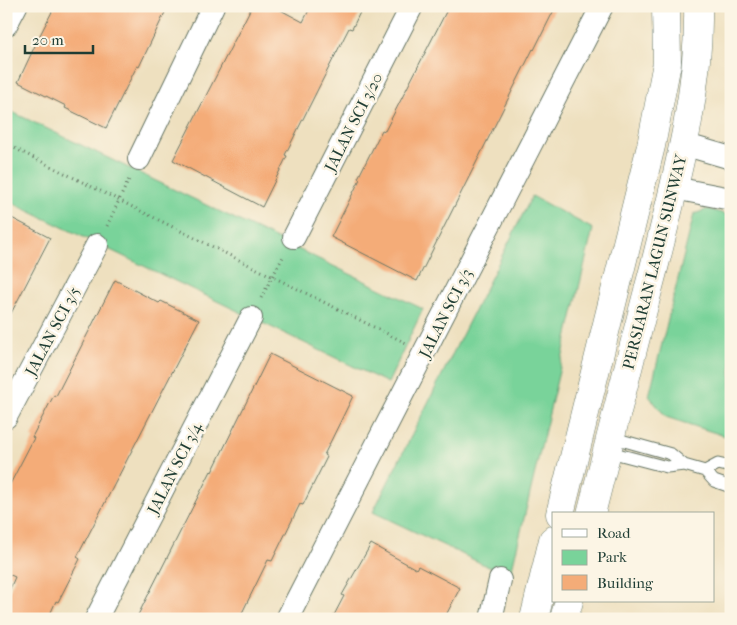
<svg xmlns="http://www.w3.org/2000/svg" width="737" height="625" font-family="'IM FELL French Canon',serif">
<style>
.green{fill:#79d39a;stroke:#4c8867}
.building{fill:#f4ac78}
.lines{fill:none;stroke-linecap:round;stroke-linejoin:round}
.lane-casing{stroke:#677665;stroke-width:13}
.street-casing{stroke:#677665;stroke-width:24}
.secondary-casing{stroke:#677665;stroke-width:29}
.path{stroke:#677665;stroke-width:3;stroke-dasharray:1 4;stroke-linecap:butt}
.lane{stroke:#fff;stroke-width:11}
.street{stroke:#fff;stroke-width:22}
.secondary{stroke:#fff;stroke-width:28}
.labels{text-anchor:middle;stroke-width:5;stroke-linejoin:round;paint-order:stroke}
.street-label{font-size:16px;fill:#1f3d34;stroke:#fcf5e5}
</style>
<rect width="100%" height="100%" fill="#fcf5e5"/>
<filter id="ink" filterUnits="userSpaceOnUse"><feTurbulence type="fractalNoise" baseFrequency=".02" numOctaves="2"/><feDisplacementMap in="SourceGraphic" scale="10" xChannelSelector="R" yChannelSelector="G"/><feConvolveMatrix kernelMatrix="1 2 1 2 8 2 1 2 1" color-interpolation-filters="sRGB"/></filter>
<filter id="wash" filterUnits="userSpaceOnUse"><feTurbulence type="fractalNoise" baseFrequency=".0096" numOctaves="4" result="noise"/><feDisplacementMap in="SourceGraphic" scale="20" xChannelSelector="R" yChannelSelector="G"/><feGaussianBlur stdDeviation="1.12" result="paint"/><feColorMatrix in="noise" values="0 0 0 0 0 0 0 0 0 0 0 0 0 0 0 0 0 1.4 0 .05"/><feComposite in="paint" operator="in"/></filter>
<g filter="url(#wash)">
<rect width="100%" height="100%" fill="#eee0bf"/>
<path class="green" d="M6 109 423 309 388 383 6 200Z
M532 196 593 229 510 577 373 512Z
M708 209 731 216V411L725 436 666 417 649 396 694 214Z"/>
<g id="blocks">
<path class="building" d="M55 6H168L139 67 137 66 106 128 65 108 66 106 18 82 40 35Z
M252 6H273L303 22 311 6H363L352 29 349 28 320 85 285 155 287 156 262 207 173 160Z
M449 6H556L534 50 533 49 417 281 331 237 360 179 358 178 382 130 385 131Z
M6 215 50 238 6 323Z
M115 280 159 303 161 301 199 320 77 557 80 559 58 602 56 601 48 619H6V598L15 577 6 573V492L34 438 32 437 54 395 56 396Z
M270 354 353 396 324 455 327 457 303 505 300 504 272 561 268 560 239 619H136L211 471 212 472Z
M371 544 416 569 418 566 460 588 444 619H332L344 596 342 595Z"/>
</g>
</g>
<g filter="url(#ink)">
<use href="#blocks" fill-opacity="0" stroke="#677665" stroke-width="1"/>
<g class="lines">
<g class="lane-casing">
<path id="lane" d="M610 437 671 454 684 465 705 471 714 481 731 487
M606 451 667 467 684 465
M705 471 718 464 731 467"/>
</g>
<g class="street-casing">
<path id="street" d="M6 25 16 6
M683 144 731 158
M139 159 213 6
M674 188 731 199
M294 237 412 6
M6 417 97 245
M96 619 251 318
M287 619 602 6
M491 619 500 580"/>
</g>
<g class="secondary-casing">
<path id="secondary" d="M560 514 651 146 667 63 666 6
M591 514C612 430 633 347 655 264 676 179 700 94 698 6
M534 619 553 540
M564 619 569 601"/>
</g>
<path class="path" d="M6 144 406 343
M107 226 130 177
M261 298 284 255"/>
<use href="#lane" class="lane"/>
<use href="#street" class="street"/>
<use href="#secondary" class="secondary"/>
</g>
</g>
<g class="labels">
<g class="street-label">
<text transform="translate(353 122) rotate(-63)" y="6">JALAN SCI 3/20</text>
<text transform="translate(654 262) rotate(-76)" y="6">PERSIARAN LAGUN SUNWAY</text>
<text transform="translate(445 313) rotate(-63)" y="6">JALAN SCI 3/3</text>
<text transform="translate(52 331) rotate(-62)" y="6">JALAN SCI 3/5</text>
<text transform="translate(174 468) rotate(-63)" y="6">JALAN SCI 3/4</text>
</g>
</g>
<rect width="737" height="625" fill="none" stroke="#fcf5e5" stroke-width="25"/>
<rect x="552" y="512" width="162" height="90" fill="#fcf5e5" stroke="#a4ab9e"/>
<rect x="562" y="529" width="25" height="8" fill="#ffffff" stroke="#a4ab9e"/>
<text x="597" y="538" font-size="15" fill="#1f3d34">Road</text>
<rect x="562" y="550" width="25" height="15" fill="#79d39a" stroke="#a4ab9e"/>
<text x="597" y="562" font-size="15" fill="#1f3d34">Park</text>
<rect x="562" y="575" width="25" height="15" fill="#f4ac78" stroke="#a4ab9e"/>
<text x="597" y="588" font-size="15" fill="#1f3d34">Building</text>
<path d="M25 45v8h68v-8" fill="none" stroke="#1f3d34" stroke-width="2.5"/>
<text x="32" y="45" font-size="15" fill="#1f3d34" stroke="#fcf5e5" stroke-width="4" paint-order="stroke">20 m</text>
</svg>
